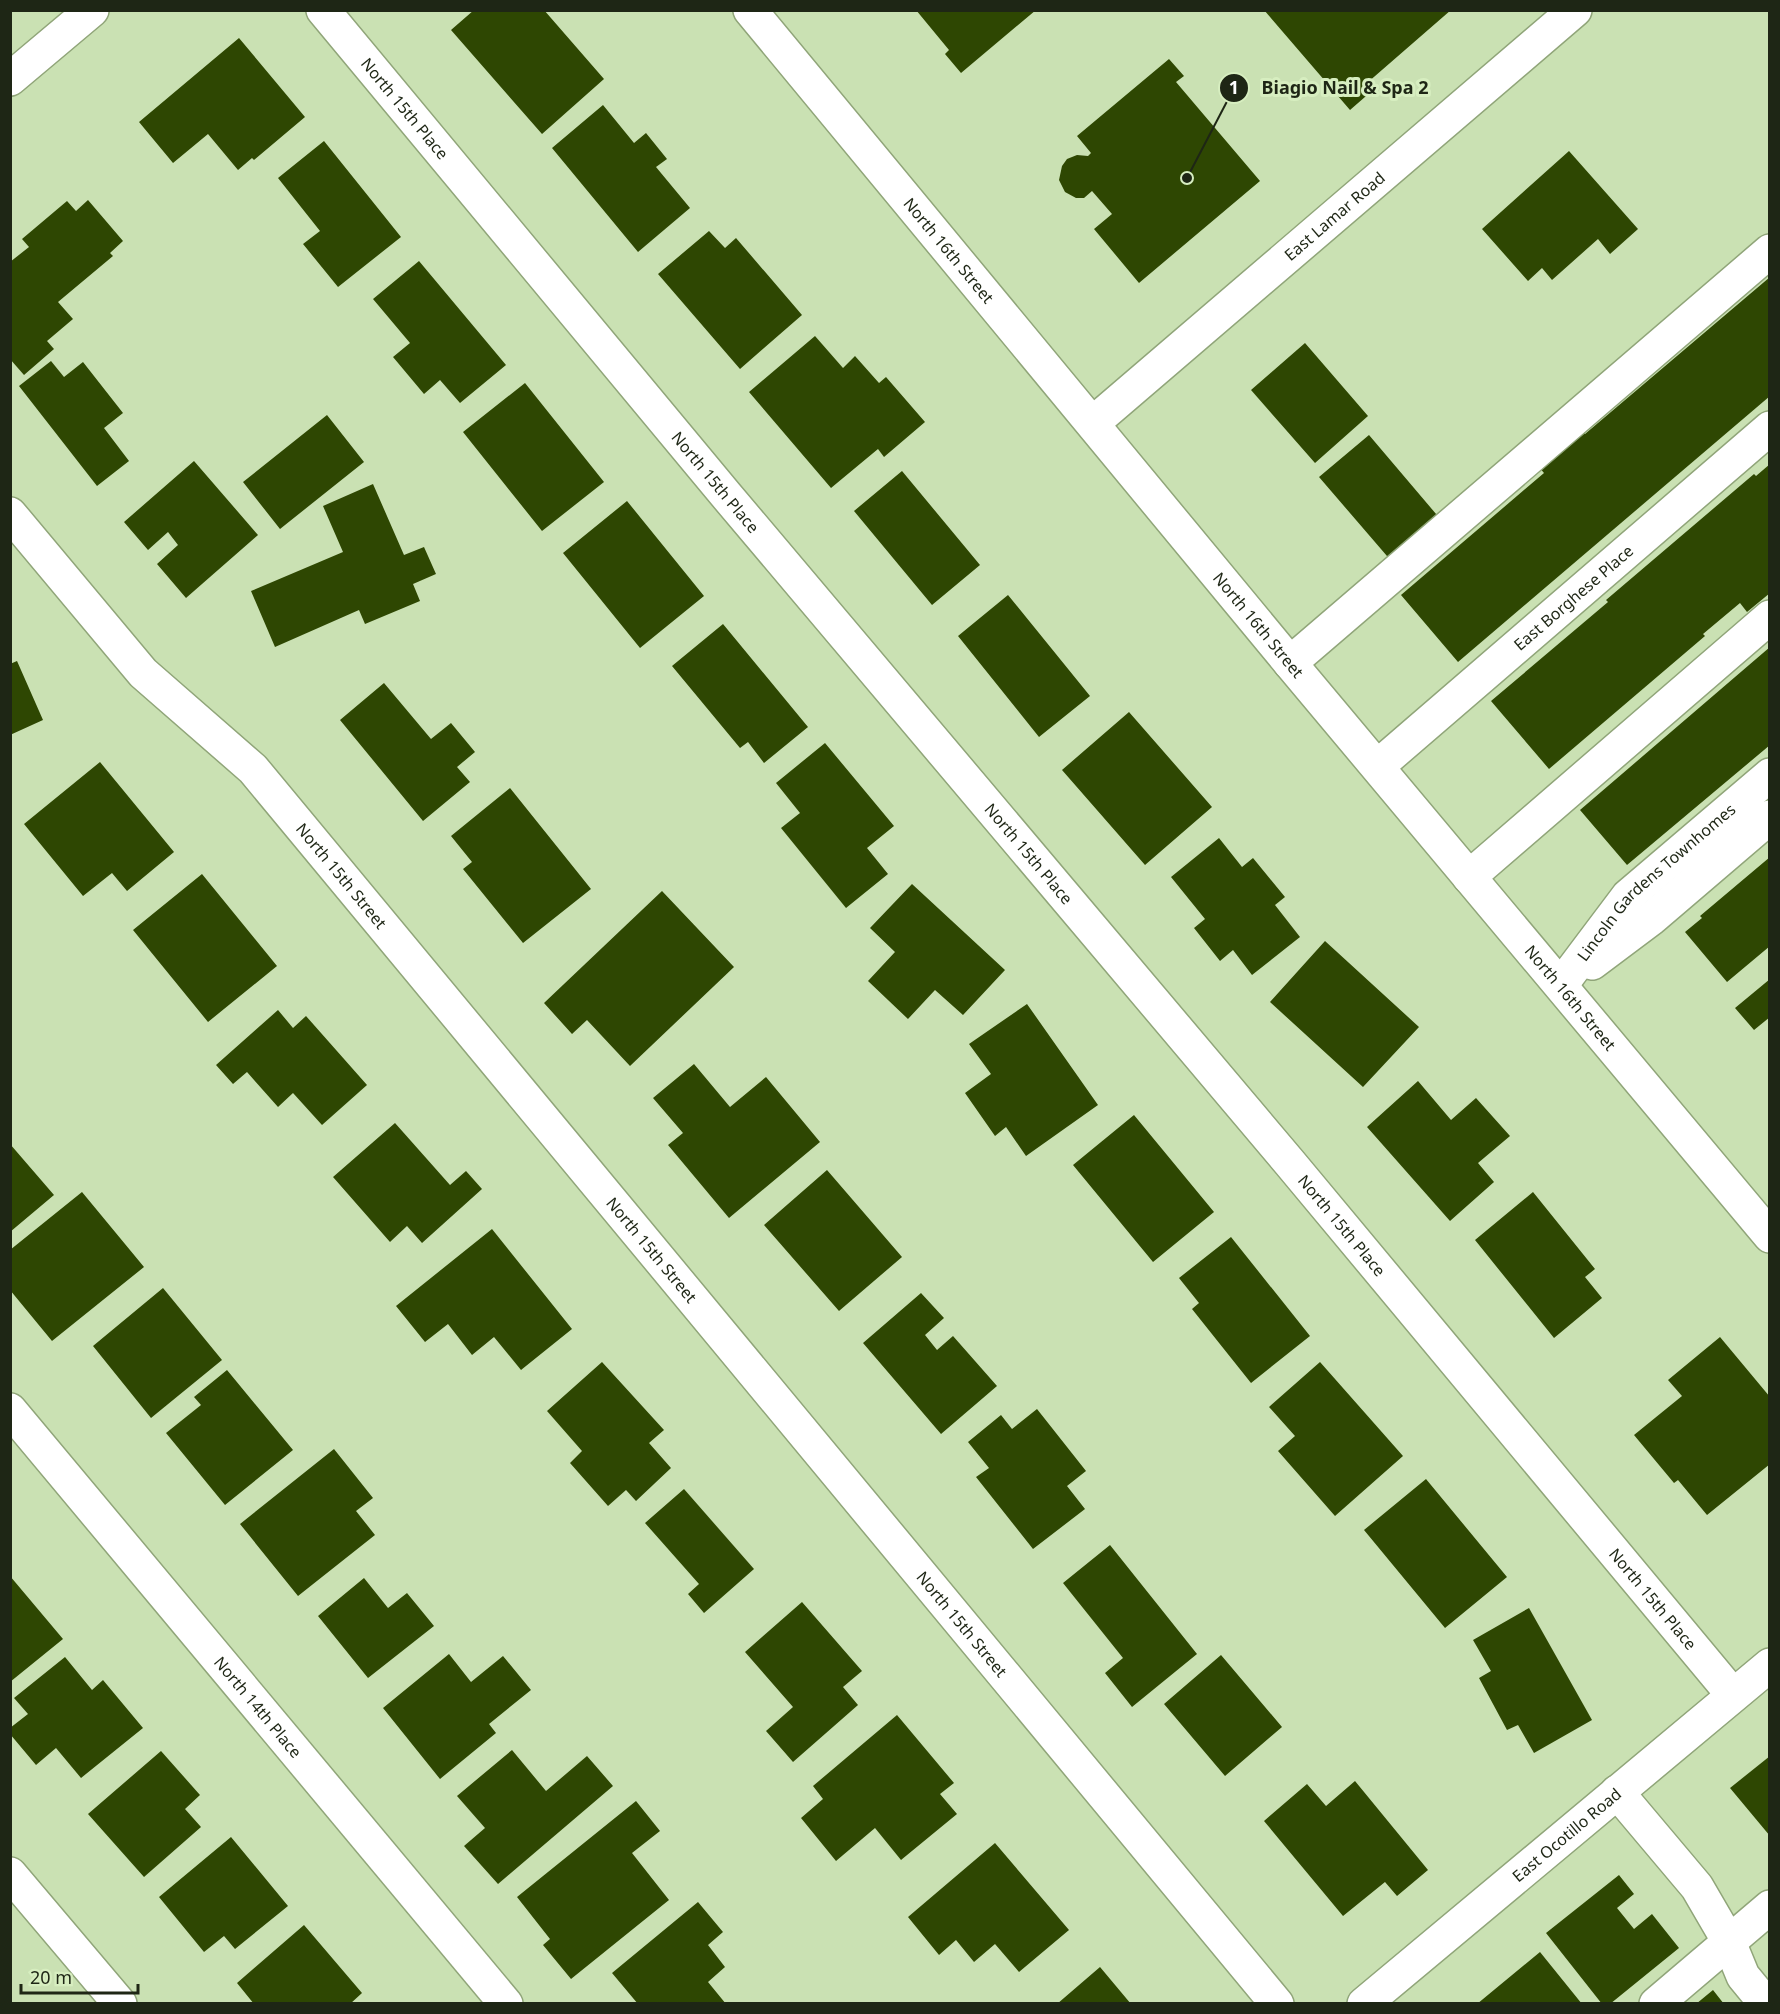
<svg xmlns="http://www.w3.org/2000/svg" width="1780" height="2014" font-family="'Noto Sans',sans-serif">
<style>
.building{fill:#2e4702}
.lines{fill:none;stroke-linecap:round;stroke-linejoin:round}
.minor-casing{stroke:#90a579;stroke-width:36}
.major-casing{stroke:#90a579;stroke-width:36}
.minor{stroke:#fff;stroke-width:33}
.major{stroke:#fff;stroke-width:33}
.labels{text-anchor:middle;stroke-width:6;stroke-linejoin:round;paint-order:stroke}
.street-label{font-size:16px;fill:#1e2615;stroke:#d7eec0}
.leader{fill:none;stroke:#1e2615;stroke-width:2}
.callout-dot{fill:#1e2615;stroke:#d7eec0;stroke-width:2}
.mark-label{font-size:18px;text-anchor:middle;font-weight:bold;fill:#fff}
.callout-label{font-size:18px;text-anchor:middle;font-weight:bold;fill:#1e2615;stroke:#d7eec0;stroke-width:6;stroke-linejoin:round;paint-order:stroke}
</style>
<rect width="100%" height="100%" fill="#cae1b3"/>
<path class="building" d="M474 10H544L604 79 542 134 451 30Z
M916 10H1036L961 73 945 54 949 50Z
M1264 10H1451L1367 83 1373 90 1350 110Z
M239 38 305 117 254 160 252 158 238 170 208 134 173 163 139 122Z
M1169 59 1184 76 1176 82 1260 181 1139 283 1094 229 1112 214 1092 191 1084 198H1076L1065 192 1059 180 1062 166 1067 159 1077 155 1088 156 1091 153 1077 136Z
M603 105 634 143 646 133 667 159 656 167 690 208 638 252 552 148Z
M324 141 401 237 338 287 303 244 320 231 278 178Z
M1569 151 1638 229 1610 254 1598 239 1552 280 1542 268 1528 281 1482 229Z
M88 200 123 241 110 253 113 256 58 302 73 319 47 341 54 349 24 375 10 359V262L29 247 22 239 67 201 76 211Z
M709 231 725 248 736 238 802 315 740 369 658 274Z
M419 261 506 365 460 403 440 380 424 394 393 357 410 343 373 299Z
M1770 277V396L1458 662 1401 595 1544 473 1533 460 1576 424 1585 434Z
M815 336 843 368 855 356 879 383 886 377 925 422 884 457 878 449 831 488 749 392Z
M1305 343 1368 416 1315 463 1251 390Z
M51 361 64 377 83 362 123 413 104 428 129 461 97 486 19 386Z
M525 383 604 482 542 531 463 432Z
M327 415 364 462 280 529 243 482Z
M1369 435 1442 521 1393 563 1319 477Z
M194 461 258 535 186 598 157 564 178 545 168 532 148 550 124 522Z
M1770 464V593L1747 612 1740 603 1703 634 1705 636 1549 769 1491 701 1608 602 1606 600 1754 474 1756 476Z
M902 471 980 565 932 605 854 511Z
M373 484 404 555 424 547 436 574 413 584 420 601 365 624 359 610 275 647 251 591 343 552 323 506Z
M627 501 704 596 640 648 563 553Z
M1008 595 1090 696 1039 737 958 636Z
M723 624 808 727 764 763 748 742 740 748 672 666Z
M1770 647V745L1627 865 1580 810Z
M17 661 43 720 10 735V664Z
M384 683 431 739 451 723 475 752 457 767 470 782 423 821 340 720Z
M1129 712 1212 807 1145 865 1062 770Z
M825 743 894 826 867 848 888 874 846 908 781 828 800 813 776 783Z
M100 762 174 852 127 891 112 873 83 896 24 824Z
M510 788 591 889 523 943 463 869 472 862 451 836Z
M1219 838 1242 867 1253 858 1285 897 1275 905 1300 937 1252 975 1233 950 1220 961 1194 928 1205 919 1171 877Z
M1770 857V946L1727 982 1685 932 1702 918 1700 916Z
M202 874 277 966 208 1022 133 930Z
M912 884 1005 970 963 1015 935 990 908 1019 868 981 895 952 870 928Z
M662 891 734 967 630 1066 587 1020 572 1034 544 1003Z
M1325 941 1419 1027 1363 1087 1270 1002Z
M1770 979V1017L1754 1030 1735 1008Z
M1027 1004 1098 1105 1026 1156 1006 1127 995 1136 965 1093 991 1074 969 1044Z
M278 1010 293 1028 306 1016 367 1085 322 1125 293 1093 278 1107 247 1072 233 1084 216 1065Z
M694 1064 730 1107 766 1077 820 1142 729 1218 668 1145 683 1133 653 1098Z
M1418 1081 1451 1120 1476 1098 1510 1136 1478 1163 1494 1182 1450 1221 1367 1127Z
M1134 1115 1214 1212 1153 1262 1073 1165Z
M395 1123 450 1185 466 1171 482 1189 422 1243 407 1226 390 1242 333 1177Z
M10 1144 54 1195 10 1232Z
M827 1170 902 1257 839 1311 764 1225Z
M82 1192 144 1267 52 1341 10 1290V1250Z
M1533 1192 1595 1269 1585 1277 1602 1298 1554 1338 1475 1240Z
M492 1229 572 1329 521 1370 494 1337 472 1355 448 1324 425 1342 396 1306Z
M1231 1237 1310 1336 1251 1383 1192 1309 1199 1303 1179 1278Z
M163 1288 222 1360 151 1418 93 1346Z
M921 1293 944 1318 925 1335 937 1350 953 1336 997 1386 941 1434 863 1343Z
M1720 1337 1770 1397V1464L1707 1515 1678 1480 1674 1483 1634 1435 1682 1396 1668 1380Z
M602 1362 664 1430 649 1443 671 1468 636 1501 626 1490 608 1506 570 1463 582 1451 547 1411Z
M1320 1362 1403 1456 1335 1516 1278 1451 1295 1436 1269 1407Z
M227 1370 293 1450 225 1505 166 1433 201 1405 194 1397Z
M1037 1409 1086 1471 1067 1486 1085 1509 1033 1549 976 1477 989 1468 968 1442 1001 1415 1012 1429Z
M334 1449 373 1498 356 1511 375 1535 298 1596 240 1524Z
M1426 1479 1507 1577 1445 1628 1364 1530Z
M684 1489 754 1569 704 1613 688 1594 699 1584 645 1523Z
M1110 1545 1197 1654 1132 1707 1105 1673 1123 1658 1063 1583Z
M10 1576 63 1639 10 1682Z
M364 1578 388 1608 407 1593 434 1626 368 1678 318 1616Z
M802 1602 862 1671 843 1687 858 1705 793 1762 766 1731 793 1707 745 1652Z
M1529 1608 1592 1720 1534 1753 1518 1725 1507 1730 1479 1678 1491 1671 1473 1640Z
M449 1654 471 1682 503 1656 531 1690 489 1724 496 1733 440 1779 383 1708Z
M1221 1655 1282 1727 1225 1776 1164 1704Z
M65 1657 92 1690 103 1680 143 1728 81 1778 56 1748 36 1765 10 1734V1728L28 1714 14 1698Z
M897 1715 954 1783 940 1794 957 1814 901 1860 875 1828 836 1861 801 1818 823 1799 813 1786Z
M512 1750 546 1791 587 1756 613 1786 498 1884 464 1846 485 1828 457 1796Z
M161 1751 200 1795 185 1809 201 1827 144 1877 88 1814Z
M1770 1756V1836L1730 1788Z
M1355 1781 1428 1870 1397 1896 1385 1882 1343 1916 1264 1821 1307 1784 1326 1806Z
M636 1801 660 1831 632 1853 669 1900 571 1979 543 1945 550 1939 517 1897Z
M231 1837 288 1906 235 1949 224 1936 204 1952 159 1897Z
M995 1843 1069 1930 1019 1972 995 1944 974 1962 956 1940 939 1955 908 1917Z
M1619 1875 1634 1894 1617 1908 1634 1929 1652 1914 1679 1948 1610 2004H1602L1546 1933Z
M698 1902 723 1932 708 1945 725 1967 708 1982 726 2004H638L612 1973Z
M304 1925 362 1993 350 2004H254L237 1983Z
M1540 1952 1582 2004H1477Z
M1100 1967 1131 2004H1057Z
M1713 1990 1724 2004H1696Z"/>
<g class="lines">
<g class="minor-casing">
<g id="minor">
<path id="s1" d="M323 10 726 495 1290 1163 1733 1695"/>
<path id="s2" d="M1093 423 1575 10"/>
<path id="s3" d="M10 514 143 673 253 769 1277 2004"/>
<path d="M1290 663 1770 251"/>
<path id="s4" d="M1378 766 1770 428"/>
<path d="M1469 877 1770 617"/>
<path d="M1592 963 1652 918 1770 817"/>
<path id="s5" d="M1561 985 1628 896 1770 775"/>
<path id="s6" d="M10 1410 506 2004"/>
<path d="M1617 1792 1697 1887 1729 1942 1743 1976 1766 2004"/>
<path d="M10 1874 120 2004"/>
<path id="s7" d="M1364 2004 1770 1665"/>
<path d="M1656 2004 1770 1907"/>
</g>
</g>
<g class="major-casing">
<g id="major">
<path id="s8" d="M750 10 1290 663 1770 1236"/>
<path d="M10 79 92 10"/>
</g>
</g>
<use href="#minor" class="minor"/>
<use href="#major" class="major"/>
</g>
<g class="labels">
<g class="street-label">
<text dy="6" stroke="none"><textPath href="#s1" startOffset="128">North 15th Place</textPath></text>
<text dy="6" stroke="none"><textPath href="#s2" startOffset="318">East Lamar Road</textPath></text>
<text dy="6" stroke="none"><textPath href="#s8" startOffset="312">North 16th Street</textPath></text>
<text dy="6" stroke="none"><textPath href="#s1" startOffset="614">North 15th Place</textPath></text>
<text dy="6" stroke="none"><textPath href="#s4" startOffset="258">East Borghese Place</textPath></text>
<text dy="6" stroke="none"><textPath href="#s8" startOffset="798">North 16th Street</textPath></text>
<text dy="6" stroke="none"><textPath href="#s1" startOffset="1100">North 15th Place</textPath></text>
<text dy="6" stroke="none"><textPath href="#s3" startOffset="492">North 15th Street</textPath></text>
<text dy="6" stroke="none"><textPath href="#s5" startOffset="141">Lincoln Gardens Townhomes</textPath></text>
<text dy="6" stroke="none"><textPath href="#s8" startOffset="1284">North 16th Street</textPath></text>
<text dy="6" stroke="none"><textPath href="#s1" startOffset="1586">North 15th Place</textPath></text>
<text dy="6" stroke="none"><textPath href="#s3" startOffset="978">North 15th Street</textPath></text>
<text dy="6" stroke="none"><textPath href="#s1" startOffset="2072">North 15th Place</textPath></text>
<text dy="6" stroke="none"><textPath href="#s3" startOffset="1464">North 15th Street</textPath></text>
<text dy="6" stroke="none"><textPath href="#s6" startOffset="387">North 14th Place</textPath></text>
<text dy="6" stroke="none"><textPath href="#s7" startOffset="264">East Ocotillo Road</textPath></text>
</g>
</g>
<path class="leader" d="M1187 178L1234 88"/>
<g class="callout-dot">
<circle cx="1187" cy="178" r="6"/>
<circle cx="1234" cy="88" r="15"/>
</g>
<g class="mark-label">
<text x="1234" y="94">1</text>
</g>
<g class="callout-label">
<text x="1345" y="94">Biagio Nail &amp; Spa 2</text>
</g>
<rect width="1780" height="2014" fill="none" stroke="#1e2615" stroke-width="24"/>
<path d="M21 1984v9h117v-9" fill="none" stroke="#1e2615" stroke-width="3"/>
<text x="30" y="1984" font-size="18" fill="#1e2615" stroke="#d7eec0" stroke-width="4.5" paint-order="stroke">20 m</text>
</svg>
